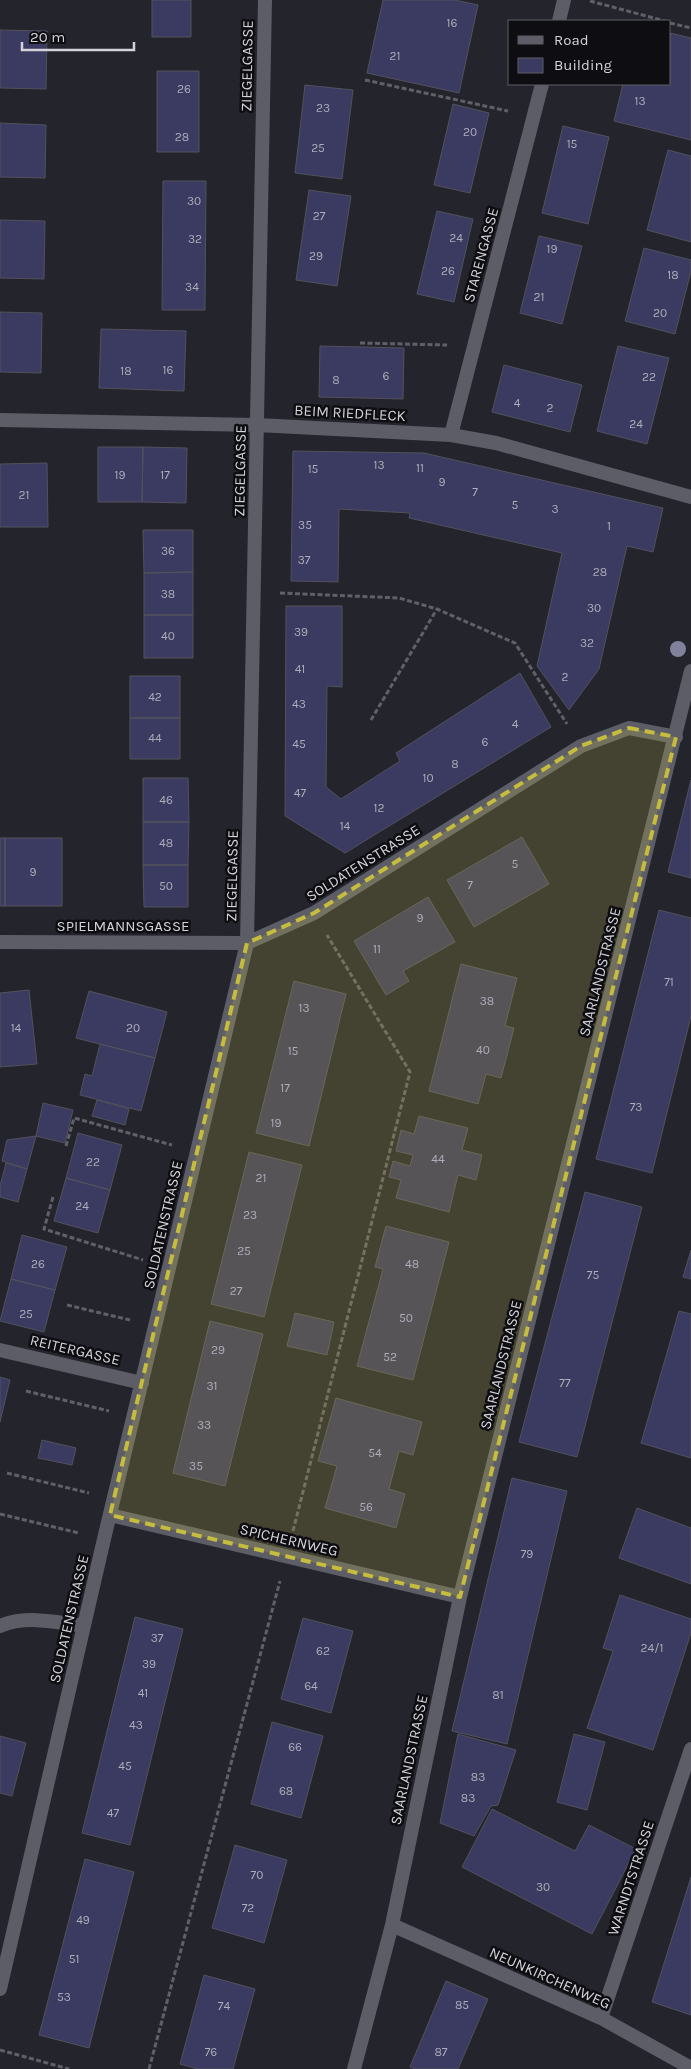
<svg xmlns="http://www.w3.org/2000/svg" width="691" height="2069" font-family="Karla,sans-serif">
<style>
.building{fill:#3b3a60;stroke:#52525d}
.lines{fill:none;stroke-linecap:round;stroke-linejoin:round}
.path{stroke:#606068;stroke-width:3;stroke-dasharray:5 2.5;stroke-linecap:butt}
.minor{stroke:#5d5d68;stroke-width:14}
.tree{fill:#81819c}
.marked{fill:#c6bc3d;fill-opacity:0.2;stroke:#c6bc3d;stroke-width:4;stroke-dasharray:10 6;stroke-linejoin:round}
.labels{text-anchor:middle;stroke-width:5;stroke-linejoin:round;paint-order:stroke}
.number-label{font-size:12px;fill:#adadbb}
.street-label{font-size:15px;fill:#d3d3d9;stroke:#0e0e12}
</style>
<rect width="100%" height="100%" fill="#24242d"/>
<path class="building" d="M152 0H191V37H152Z
M383 0H455L478 5 459 93 367 73Z
M0 30 47 31 46 89 0 88Z
M670 33 691 38V140L614 121 623 84H670Z
M157 71H199V152H157Z
M305 85 353 90 342 179 295 173Z
M453 104 489 113 470 193 434 185Z
M0 123 46 125 45 178 0 177Z
M563 126 609 137 588 224 542 213Z
M668 150 691 156V242L647 230Z
M163 181H206L205 310H162Z
M309 190 351 196 337 286 296 280Z
M437 211 473 219 454 302 417 294Z
M0 220 45 221 44 279 0 278Z
M539 236 582 246 562 324 520 313Z
M644 248 691 260V271L675 334 625 321Z
M0 312 42 313 41 373 0 372Z
M101 329 186 331 184 391 99 388Z
M320 346 404 348 403 399 319 397Z
M618 346 669 358 647 444 597 431Z
M504 365 582 385 570 432 492 412Z
M98 447H143L142 502H98Z
M143 447 187 448 186 503 142 502Z
M293 451 424 453 663 508 653 552 627 546 599 669 569 710 537 666 562 553 409 518 410 513 339 509 338 582 291 581Z
M47 463 48 527H0V464Z
M143 530H193V572L144 573Z
M193 572V615H144V573Z
M286 606H342V687L327 686 326 787 341 799 400 761 396 753 520 673 551 727 345 853 285 816Z
M144 615H193V658H144Z
M130 676H180V718H130Z
M130 718H180V759H130Z
M143 778H188L189 822H143Z
M691 780V878L668 872Z
M143 822H189L188 865H143Z
M522 837 549 884 474 927 447 880Z
M0 838H5V906H0Z
M5 838H62V906H5Z
M143 865H188V907H144Z
M428 897 455 942 403 971 409 981 386 995 354 941Z
M659 910 691 918V1016L652 1173 596 1159Z
M461 964 517 978 505 1026 514 1028 501 1078 486 1074 478 1104 429 1091Z
M294 981 346 994 309 1146 256 1133Z
M29 990 37 1064 0 1067V993Z
M89 991 167 1012 155 1058 76 1038Z
M100 1044 155 1058 141 1111 80 1095 85 1074 92 1076Z
M97 1100 129 1109 125 1125 92 1116Z
M43 1103 73 1110 65 1143 36 1136Z
M419 1116 468 1128 462 1150 482 1155 476 1180 458 1175 449 1212 396 1198 401 1180 389 1177 393 1161 410 1166 413 1155 396 1151 401 1130 414 1134Z
M78 1133 122 1145 110 1190 66 1178Z
M36 1136 27 1169 2 1161 7 1140Z
M249 1152 302 1165 264 1317 211 1304Z
M6 1163 27 1169 18 1202 0 1197V1186Z
M66 1178 110 1190 98 1233 54 1221Z
M585 1192 642 1207 577 1457 519 1442Z
M386 1226 449 1242 413 1380 357 1366 383 1269 375 1267Z
M22 1235 67 1247 55 1290 11 1279Z
M691 1250V1279L683 1277Z
M11 1279 55 1290 44 1332 0 1321Z
M679 1311 691 1314V1458L641 1443Z
M295 1313 334 1322 327 1355 287 1346Z
M210 1321 263 1334 225 1486 173 1473Z
M0 1377 10 1380 0 1422Z
M336 1398 422 1422 413 1455 399 1451 389 1489 405 1494 396 1528 325 1508 337 1466 318 1461Z
M42 1440 76 1448 72 1465 38 1458Z
M512 1478 567 1491 507 1744 452 1731Z
M637 1508 691 1528V1584L619 1558Z
M620 1595 691 1619V1633L653 1750 587 1728 613 1651 603 1648Z
M135 1617 183 1629 130 1845 82 1833Z
M303 1618 353 1631 331 1713 281 1699Z
M272 1722 323 1736 301 1818 251 1804Z
M458 1734 516 1750 498 1805 491 1806 474 1836 440 1823Z
M574 1734 605 1742 587 1810 557 1802Z
M0 1736 26 1743 12 1796 0 1793Z
M492 1809 575 1851 589 1825 636 1849 592 1934 462 1867Z
M235 1845 287 1860 264 1943 212 1928Z
M85 1859 134 1872 89 2048 39 2035Z
M691 1877V2015L652 2002Z
M204 1975 255 1989 233 2069H198L180 2064Z
M446 1981 488 1999 458 2069H415L410 2067Z"/>
<g class="lines">
<path class="path" d="M590 1 665 21
M670 23 691 28
M365 80 508 111
M360 343 447 345
M280 593 399 598 437 609 515 643 567 724
M371 720 437 609
M66 1146 74 1118 172 1145
M53 1197 44 1229 143 1260
M67 1305 130 1320
M26 1391 109 1411
M7 1473 89 1493
M0 1514 79 1533
M293 1531 410 1072 327 935
M0 2050 69 2069
M149 2069 280 1581"/>
<path class="minor" d="M559 21 564 0
M0 420 257 425 451 435 496 443 691 497
M451 435 542 84
M0 942 247 943 265 0
M0 1350 142 1383
M110 1515 460 1597
M0 1626C26 1615 57 1622 84 1626
M392 1925 601 2018 691 2068
M0 1989 104 1539 247 943 314 913 581 746 629 728 676 737
M601 2018 691 1749
M354 2069 392 1925 460 1597 691 671"/>
</g>
<circle class="tree" cx="678" cy="649" r="8"/>
<path class="marked" d="M629 728 676 737 460 1597 110 1515 247 943 314 913 581 746Z"/>
<g class="labels">
<g class="number-label">
<text x="452" y="27">16</text>
<text x="395" y="60">21</text>
<text x="184" y="93">26</text>
<text x="640" y="105">13</text>
<text x="323" y="112">23</text>
<text x="470" y="136">20</text>
<text x="182" y="141">28</text>
<text x="572" y="148">15</text>
<text x="318" y="152">25</text>
<text x="194" y="205">30</text>
<text x="319" y="220">27</text>
<text x="456" y="242">24</text>
<text x="195" y="243">32</text>
<text x="552" y="253">19</text>
<text x="316" y="260">29</text>
<text x="448" y="275">26</text>
<text x="673" y="279">18</text>
<text x="192" y="291">34</text>
<text x="539" y="301">21</text>
<text x="660" y="317">20</text>
<text x="168" y="374">16</text>
<text x="126" y="375">18</text>
<text x="386" y="380">6</text>
<text x="649" y="381">22</text>
<text x="336" y="384">8</text>
<text x="517" y="407">4</text>
<text x="550" y="412">2</text>
<text x="636" y="428">24</text>
<text x="379" y="469">13</text>
<text x="420" y="472">11</text>
<text x="313" y="473">15</text>
<text x="120" y="479">19</text>
<text x="165" y="479">17</text>
<text x="442" y="486">9</text>
<text x="475" y="496">7</text>
<text x="24" y="499">21</text>
<text x="515" y="509">5</text>
<text x="555" y="513">3</text>
<text x="305" y="529">35</text>
<text x="609" y="530">1</text>
<text x="168" y="555">36</text>
<text x="304" y="564">37</text>
<text x="600" y="576">28</text>
<text x="168" y="598">38</text>
<text x="594" y="612">30</text>
<text x="301" y="636">39</text>
<text x="168" y="640">40</text>
<text x="587" y="647">32</text>
<text x="300" y="673">41</text>
<text x="565" y="681">2</text>
<text x="155" y="701">42</text>
<text x="299" y="708">43</text>
<text x="515" y="728">4</text>
<text x="155" y="742">44</text>
<text x="485" y="746">6</text>
<text x="299" y="748">45</text>
<text x="455" y="768">8</text>
<text x="428" y="782">10</text>
<text x="300" y="797">47</text>
<text x="166" y="804">46</text>
<text x="379" y="812">12</text>
<text x="345" y="830">14</text>
<text x="166" y="847">48</text>
<text x="515" y="868">5</text>
<text x="33" y="876">9</text>
<text x="470" y="889">7</text>
<text x="166" y="890">50</text>
<text x="420" y="922">9</text>
<text x="377" y="953">11</text>
<text x="669" y="986">71</text>
<text x="487" y="1005">38</text>
<text x="304" y="1012">13</text>
<text x="16" y="1032">14</text>
<text x="133" y="1032">20</text>
<text x="483" y="1054">40</text>
<text x="293" y="1055">15</text>
<text x="285" y="1092">17</text>
<text x="636" y="1111">73</text>
<text x="276" y="1127">19</text>
<text x="438" y="1163">44</text>
<text x="93" y="1166">22</text>
<text x="261" y="1182">21</text>
<text x="82" y="1210">24</text>
<text x="250" y="1219">23</text>
<text x="244" y="1255">25</text>
<text x="38" y="1268">26</text>
<text x="412" y="1268">48</text>
<text x="593" y="1279">75</text>
<text x="236" y="1295">27</text>
<text x="26" y="1318">25</text>
<text x="406" y="1322">50</text>
<text x="218" y="1354">29</text>
<text x="390" y="1361">52</text>
<text x="565" y="1387">77</text>
<text x="212" y="1390">31</text>
<text x="204" y="1429">33</text>
<text x="375" y="1457">54</text>
<text x="196" y="1470">35</text>
<text x="366" y="1511">56</text>
<text x="527" y="1558">79</text>
<text x="157" y="1642">37</text>
<text x="652" y="1652">24/1</text>
<text x="323" y="1655">62</text>
<text x="149" y="1668">39</text>
<text x="311" y="1690">64</text>
<text x="143" y="1697">41</text>
<text x="498" y="1699">81</text>
<text x="136" y="1729">43</text>
<text x="295" y="1751">66</text>
<text x="125" y="1770">45</text>
<text x="478" y="1781">83</text>
<text x="286" y="1795">68</text>
<text x="468" y="1802">83</text>
<text x="113" y="1817">47</text>
<text x="257" y="1879">70</text>
<text x="543" y="1891">30</text>
<text x="248" y="1912">72</text>
<text x="83" y="1924">49</text>
<text x="74" y="1963">51</text>
<text x="64" y="2001">53</text>
<text x="462" y="2009">85</text>
<text x="224" y="2010">74</text>
<text x="211" y="2056">76</text>
<text x="441" y="2056">87</text>
</g>
<g class="street-label">
<text transform="translate(247 66) rotate(-89)" y="5">ZIEGELGASSE</text>
<text transform="translate(481 255) rotate(-75)" y="5">STARENGASSE</text>
<text transform="translate(350 413) rotate(3)" y="5">BEIM RIEDFLECK</text>
<text transform="translate(240 471) rotate(-89)" y="5">ZIEGELGASSE</text>
<text transform="translate(363 863) rotate(-32)" y="5">SOLDATENSTRASSE</text>
<text transform="translate(232 876) rotate(-89)" y="5">ZIEGELGASSE</text>
<text x="123" y="931">SPIELMANNSGASSE</text>
<text transform="translate(600 972) rotate(-76)" y="5">SAARLANDSTRASSE</text>
<text transform="translate(163 1225) rotate(-77)" y="5">SOLDATENSTRASSE</text>
<text transform="translate(75 1350) rotate(13)" y="5">REITERGASSE</text>
<text transform="translate(501 1365) rotate(-76)" y="5">SAARLANDSTRASSE</text>
<text transform="translate(289 1540) rotate(13)" y="5">SPICHERNWEG</text>
<text transform="translate(69 1619) rotate(-77)" y="5">SOLDATENSTRASSE</text>
<text transform="translate(409 1760) rotate(-78)" y="5">SAARLANDSTRASSE</text>
<text transform="translate(631 1878) rotate(-72)" y="5">WARNDTSTRASSE</text>
<text transform="translate(550 1978) rotate(24)" y="5">NEUNKIRCHENWEG</text>
</g>
</g>
<rect x="508" y="20" width="162" height="65" fill="#0e0e12" stroke="#5d5d62"/>
<rect x="518" y="36" width="25" height="8" fill="#5d5d68" stroke="#5d5d62"/>
<text x="554" y="45" font-size="15" fill="#d3d3d9">Road</text>
<rect x="518" y="58" width="25" height="15" fill="#3b3a60" stroke="#5d5d62"/>
<text x="554" y="70" font-size="15" fill="#d3d3d9">Building</text>
<path d="M22 42v8h112v-8" fill="none" stroke="#d3d3d9" stroke-width="2.5"/>
<text x="30" y="42" font-size="15" fill="#d3d3d9" stroke="#0e0e12" stroke-width="4" paint-order="stroke">20 m</text>
</svg>
